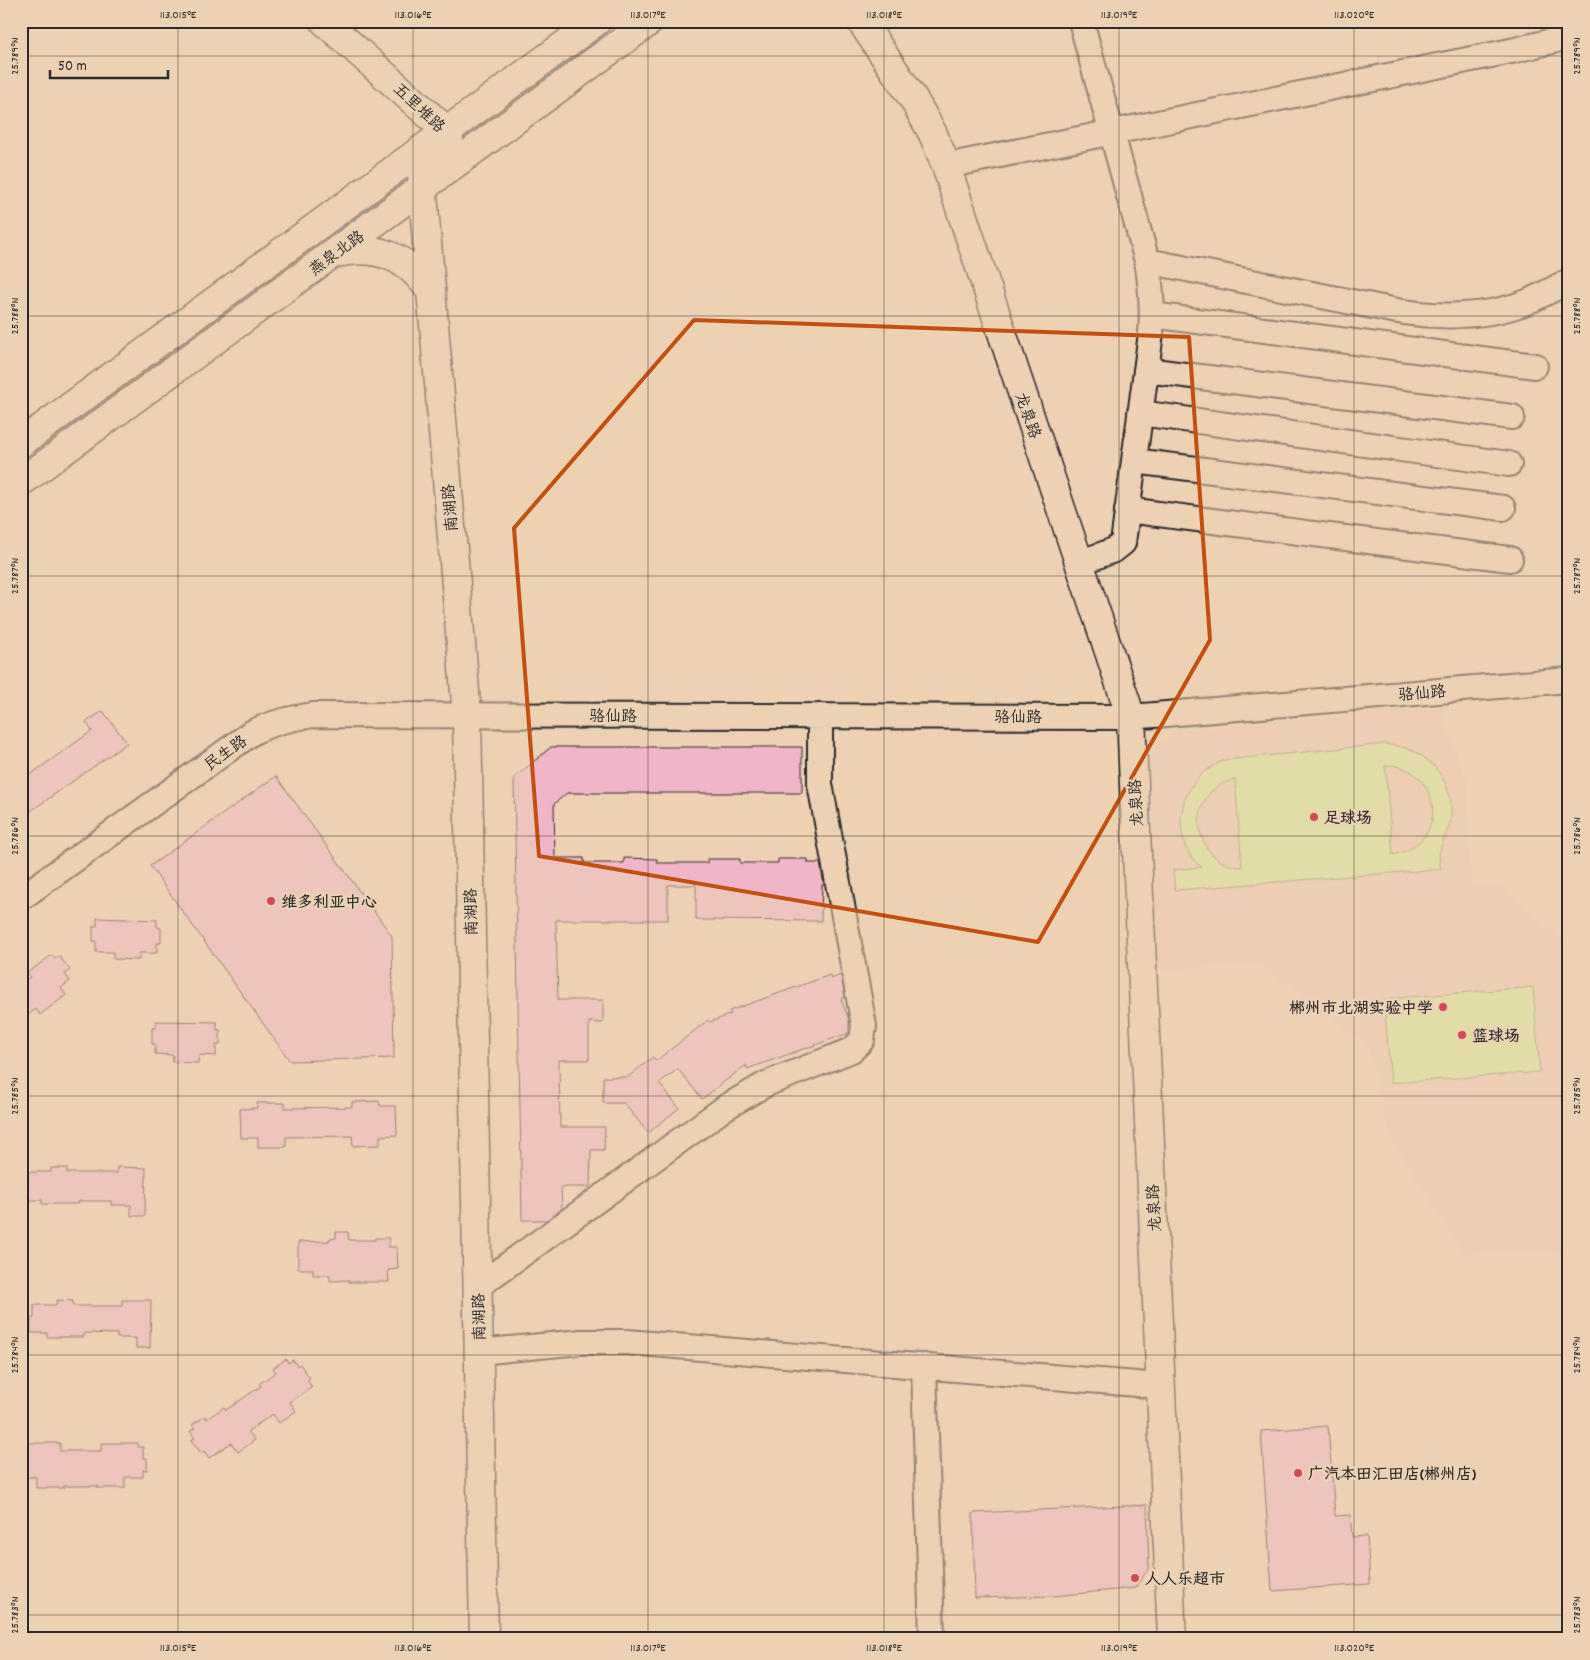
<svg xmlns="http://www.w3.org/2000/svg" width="1590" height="1660" font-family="Dekko,'LXGW WenKai TC',sans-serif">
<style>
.built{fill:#edc9b9}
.green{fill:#d5e89c;stroke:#808a64;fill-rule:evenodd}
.building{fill:#f0b6c7;stroke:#2b2b2b}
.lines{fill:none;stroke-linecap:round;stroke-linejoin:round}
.minor-casing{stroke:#2b2b2b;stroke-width:28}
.major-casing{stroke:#2b2b2b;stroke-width:31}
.minor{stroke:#ecd1b3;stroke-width:24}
.major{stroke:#ecd1b3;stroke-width:28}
.marked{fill:none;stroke:#c25012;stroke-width:4;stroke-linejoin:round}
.ticks{fill:none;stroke:#2b2b2b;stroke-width:1;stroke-opacity:0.45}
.poi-dot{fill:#d1495b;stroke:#ecd1b3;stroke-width:2}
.labels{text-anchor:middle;stroke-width:5;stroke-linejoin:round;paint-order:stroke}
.street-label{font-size:16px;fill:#2b2b2b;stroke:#ecd1b3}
.poi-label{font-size:16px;font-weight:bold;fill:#2b2b2b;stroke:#ecd1b3;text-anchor:start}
.neatline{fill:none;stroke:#2b2b2b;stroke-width:2}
.ticks-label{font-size:12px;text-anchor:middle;fill:#2b2b2b}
</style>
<rect width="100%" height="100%" fill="#ecd1b3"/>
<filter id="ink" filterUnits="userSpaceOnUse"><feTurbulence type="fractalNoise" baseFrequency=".02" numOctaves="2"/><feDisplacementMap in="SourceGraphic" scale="10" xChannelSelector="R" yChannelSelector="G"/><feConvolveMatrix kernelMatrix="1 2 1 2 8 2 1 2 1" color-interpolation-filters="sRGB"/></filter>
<g filter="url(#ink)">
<path class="built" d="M1440 709 1468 784 1470 887H1500L1569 946V1253H1463L1390 1135 1367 1045 1261 964 1158 969 1149 769 1153 751 1158 743 1170 734 1185 730Z"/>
<path class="green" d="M1386 744C1393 746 1402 746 1409 749 1436 760 1454 787 1451 817 1450 829 1443 839 1440 850 1438 855 1440 863 1441 869L1175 890 1173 870 1202 867C1177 851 1176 810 1191 787 1199 774 1211 767 1224 760ZM1393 765C1398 767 1404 767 1408 770 1435 784 1442 823 1418 843 1411 850 1402 852 1393 855L1385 766ZM1235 779 1242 867C1204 867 1186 819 1211 792 1218 785 1226 782 1235 779Z
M1533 987 1540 1072 1391 1083 1384 999Z"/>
<path class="building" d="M103 711 127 743 21 818V786L26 783 24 779 92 731 86 722Z
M551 747H802V793H567L554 804 555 858H584V863H624V858L657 859V863H707V859H740V863H778V859H808V863H820L824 885H822L821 921 696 920V885H668V920H556L558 1000H603V1023L589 1022V1060H559L560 1127H605L604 1150H591L590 1187H561L562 1209 547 1220H522L514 778Z
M276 776 392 936 394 1058 290 1061 150 866Z
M97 918 157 920V927L161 928V943H157V953H139V960L113 959V952H96V941H93V926H97Z
M52 955 55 959 59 956 70 970 65 974 70 981 61 988 66 995 40 1015 36 1009 21 1020V983L30 977 27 973Z
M830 975 831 979 841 975 845 997 841 999 849 1020V1033L747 1069 746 1065 702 1099 678 1069 659 1083 679 1108 648 1133 624 1103H603V1077H628L653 1057 656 1061 708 1020 710 1022 731 1014 729 1011Z
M156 1021 217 1022V1030H220V1045H216V1056L199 1055 198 1063 172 1062 173 1055 155 1054V1044H152V1028H156Z
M379 1101 380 1106H396L397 1135 380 1136V1145L353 1146 352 1136 286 1137V1147H258V1138H241L240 1109 257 1108V1103H285V1108L352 1107V1102Z
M117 1167 146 1168 145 1216H131V1205H111V1201H79L78 1204H42V1200H26V1185H28V1172H51V1168H67V1173H117Z
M336 1232H348L349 1240H375V1238H389V1247H397L398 1269 388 1270 389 1282H349V1280L330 1281V1275H313V1269H298V1242L329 1241V1239L336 1238Z
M57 1300 73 1301V1306H122V1300H151L150 1348H136V1338H117V1334L84 1333V1337H47V1333H31V1318H34V1305H56Z
M286 1359 288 1363 293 1360 297 1366 300 1364 310 1378 307 1380 312 1387 290 1402 296 1411 279 1423 273 1414 248 1431 255 1440 238 1452 231 1443 209 1458 204 1451 201 1453 191 1440 195 1438 190 1431 195 1428 192 1425 205 1416 207 1419 224 1407 226 1410 261 1386 259 1384 276 1372 273 1368Z
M1328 1426 1335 1516 1350 1515 1352 1537 1367 1536 1370 1584 1272 1591 1261 1431Z
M23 1443H60V1451H101V1443H138V1447H143V1458H147V1470H143V1477H125V1488H98V1486H64V1488H36V1477H21V1447H23Z
M1147 1505 1149 1568 1135 1588 1054 1596 975 1598 973 1513Z"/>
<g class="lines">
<g class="minor-casing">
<path id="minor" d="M946 166 1511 51 1569 37
M1147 261 1397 311C1440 318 1485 318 1527 302 1541 296 1555 288 1569 281
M1152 315 1535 366
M1146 370 1512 417
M1140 413 1509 464
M1134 461 1503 508
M1127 510 1510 559
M1079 563 1114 550 1123 543 1151 333C1153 308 1151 285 1147 261L1081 21
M21 898 253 732C273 722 291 718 313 715L1131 717 1569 680
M477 1287 726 1107 766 1084 852 1050 862 1040 864 1026 820 784V716
M479 1352 581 1342H627L1161 1386
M924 1366 932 1639"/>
</g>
<g class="major-casing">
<path id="major" d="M324 21 449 133V139L426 166 423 173 422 183 467 715 484 1639
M861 21 914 100 933 134 946 166 1131 717 1172 1639
M334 254C375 243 408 256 431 292
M21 443 597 21
M21 482 650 21"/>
</g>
<use href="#minor" class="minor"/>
<use href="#major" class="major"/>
</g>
</g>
<path d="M0 0H1590V1660H0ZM694 320 1189 337 1210 640 1038 942 539 856 514 528Z" fill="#ecd1b3" fill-opacity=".55" fill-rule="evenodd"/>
<path class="marked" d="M694 320 1189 337 1210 640 1038 942 539 856 514 528Z"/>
<path class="ticks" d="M178 21V1639M413 21V1639M648 21V1639M884 21V1639M1119 21V1639M1354 21V1639M21 56H1569M21 316H1569M21 576H1569M21 836H1569M21 1096H1569M21 1355H1569M21 1615H1569"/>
<g class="poi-dot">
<circle cx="1314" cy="817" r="5"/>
<circle cx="271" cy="901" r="5"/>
<circle cx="1443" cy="1007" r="5"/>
<circle cx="1462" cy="1035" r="5"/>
<circle cx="1298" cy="1473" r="5"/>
<circle cx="1135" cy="1578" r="5"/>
</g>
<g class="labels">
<g class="street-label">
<text transform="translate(420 107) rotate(43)" y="6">五里堆路</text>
<text transform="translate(336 252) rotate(-36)" y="6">燕泉北路</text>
<text transform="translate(1029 415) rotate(71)" y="6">龙泉路</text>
<text transform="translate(449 508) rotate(-95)" y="6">南湖路</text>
<text transform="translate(1422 692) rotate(-5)" y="6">骆仙路</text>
<text x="613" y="721">骆仙路</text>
<text x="1018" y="722">骆仙路</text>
<text transform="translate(225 752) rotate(-36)" y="6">民生路</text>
<text transform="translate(1135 803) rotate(-93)" y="6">龙泉路</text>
<text transform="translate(470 912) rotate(-91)" y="6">南湖路</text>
<text transform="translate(1153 1208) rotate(-93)" y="6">龙泉路</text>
<text transform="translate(478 1317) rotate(-91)" y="6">南湖路</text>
</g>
<g class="poi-label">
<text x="1324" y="823">足球场</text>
<text x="281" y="907">维多利亚中心</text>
<text x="1433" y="1013" text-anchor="end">郴州市北湖实验中学</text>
<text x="1472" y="1041">篮球场</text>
<text x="1308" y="1479">广汽本田汇田店(郴州店)</text>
<text x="1145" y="1584">人人乐超市</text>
</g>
</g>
<rect width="1590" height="1660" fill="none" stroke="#ecd1b3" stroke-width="55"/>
<path d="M50 70v8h118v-8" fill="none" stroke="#2b2b2b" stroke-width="2.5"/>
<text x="58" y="70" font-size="15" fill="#2b2b2b" stroke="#ecd1b3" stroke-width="4" paint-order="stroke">50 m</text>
<rect x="28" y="28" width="1534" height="1604" class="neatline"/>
<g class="ticks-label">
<text x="178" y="18">113.015°E</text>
<text x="413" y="18">113.016°E</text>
<text x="648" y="18">113.017°E</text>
<text x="884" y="18">113.018°E</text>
<text x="1119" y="18">113.019°E</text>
<text x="1354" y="18">113.020°E</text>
<text transform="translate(14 56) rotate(-90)" y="4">25.789°N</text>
<text transform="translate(1576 56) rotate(-90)" y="4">25.789°N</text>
<text transform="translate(14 316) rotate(-90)" y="4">25.788°N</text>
<text transform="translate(1576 316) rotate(-90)" y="4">25.788°N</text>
<text transform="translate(14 576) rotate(-90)" y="4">25.787°N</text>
<text transform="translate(1576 576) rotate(-90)" y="4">25.787°N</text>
<text transform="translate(14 836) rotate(-90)" y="4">25.786°N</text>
<text transform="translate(1576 836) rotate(-90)" y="4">25.786°N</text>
<text transform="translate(14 1096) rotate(-90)" y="4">25.785°N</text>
<text transform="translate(1576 1096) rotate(-90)" y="4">25.785°N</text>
<text transform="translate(14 1355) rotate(-90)" y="4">25.784°N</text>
<text transform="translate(1576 1355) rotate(-90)" y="4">25.784°N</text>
<text transform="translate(14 1615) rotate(-90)" y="4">25.783°N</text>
<text transform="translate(1576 1615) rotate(-90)" y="4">25.783°N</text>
<text x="178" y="1651">113.015°E</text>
<text x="413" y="1651">113.016°E</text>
<text x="648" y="1651">113.017°E</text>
<text x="884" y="1651">113.018°E</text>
<text x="1119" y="1651">113.019°E</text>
<text x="1354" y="1651">113.020°E</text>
</g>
</svg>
